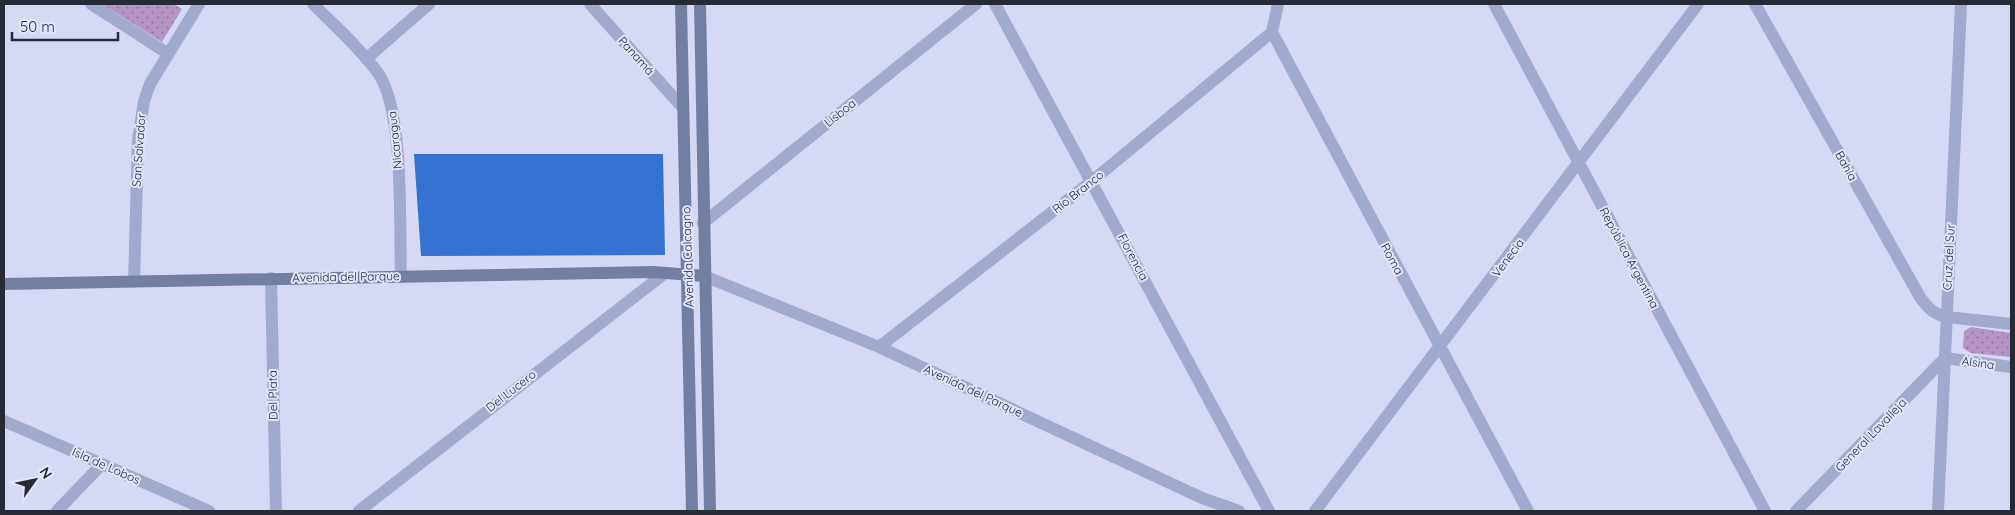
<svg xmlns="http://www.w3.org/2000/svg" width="2015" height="515" font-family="Quicksand,sans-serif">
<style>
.grass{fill:url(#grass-dots)}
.building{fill:#3572d2}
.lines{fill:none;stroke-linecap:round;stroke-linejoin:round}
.street{stroke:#a1a9cc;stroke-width:12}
.secondary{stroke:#737fa0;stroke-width:12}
.labels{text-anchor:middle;stroke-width:4;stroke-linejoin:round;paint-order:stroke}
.street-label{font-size:12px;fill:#252a36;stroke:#e3e5fb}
</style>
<defs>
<pattern id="grass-dots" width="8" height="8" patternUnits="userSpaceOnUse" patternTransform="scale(1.25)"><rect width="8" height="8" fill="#b695c3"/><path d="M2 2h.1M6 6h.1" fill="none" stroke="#947a9f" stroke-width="1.8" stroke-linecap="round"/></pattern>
</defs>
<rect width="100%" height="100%" fill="#d6d9f3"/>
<path class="grass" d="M102 4H174L182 9 162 42Z
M1971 327 2011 333V357L1971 353 1963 348 1964 331Z"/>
<path class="building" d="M414 154H663L665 255 421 256Z"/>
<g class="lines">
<path class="street" d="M91 4 167 53
M313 4C335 26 360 48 378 73 405 111 399 227 401 275
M590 4 683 108
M995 4 1269 511
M1278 4 1272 32 1528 511
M1494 4 1765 511
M1755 4 1920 297C1928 308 1933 314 1947 317L2011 324
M366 59 429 4
M703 223 976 4
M704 276 879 347 1202 498 1239 511
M271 278 276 511
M134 281 138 141 144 101 150 84 199 4
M879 347 1092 181 1272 32
M4 421 209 511
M57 511 102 464
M359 511 665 273
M1315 511 1698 4
M1796 511 1945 358 2011 367
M1938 511 1961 4"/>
<path class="secondary" d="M681 4 692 511
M700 4 710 511
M4 284 653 272 704 276"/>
</g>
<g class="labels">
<g class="street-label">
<text transform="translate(636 56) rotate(48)" y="4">Panamá</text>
<text transform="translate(840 113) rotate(-39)" y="4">Lisboa</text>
<text transform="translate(395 140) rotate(-96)" y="4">Nicaragua</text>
<text transform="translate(139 150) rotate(-86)" y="4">San Salvador</text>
<text transform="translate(1846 166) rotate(61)" y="4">Bahía</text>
<text transform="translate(1078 192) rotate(-38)" y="4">Río Branco</text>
<text transform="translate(688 257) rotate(-92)" y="4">Avenida Calcagno</text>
<text transform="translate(1133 257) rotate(62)" y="4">Florencia</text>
<text transform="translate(1949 257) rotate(-87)" y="4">Cruz del Sur</text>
<text transform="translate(1508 258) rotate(-53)" y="4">Venecia</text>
<text transform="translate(1629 258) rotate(62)" y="4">República Argentina</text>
<text transform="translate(1392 259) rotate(62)" y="4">Roma</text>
<text transform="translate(346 277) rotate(-1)" y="4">Avenida del Parque</text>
<text transform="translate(1978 363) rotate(8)" y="4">Alsina</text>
<text transform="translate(511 391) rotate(-38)" y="4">Del Lucero</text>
<text transform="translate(973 391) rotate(25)" y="4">Avenida del Parque</text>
<text transform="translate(273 395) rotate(-91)" y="4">Del Plata</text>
<text transform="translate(1871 435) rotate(-46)" y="4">General Lavalleja</text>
<text transform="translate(106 466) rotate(24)" y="4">Isla de Lobos</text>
</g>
</g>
<rect width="2015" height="515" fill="none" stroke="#252a36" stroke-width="10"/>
<g transform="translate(35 480) rotate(57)" stroke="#e3e5fb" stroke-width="4" paint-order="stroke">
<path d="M0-4L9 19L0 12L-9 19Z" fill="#252a36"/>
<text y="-8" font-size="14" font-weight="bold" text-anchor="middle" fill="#252a36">N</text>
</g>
<path d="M12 32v8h106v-8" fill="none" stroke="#252a36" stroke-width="2.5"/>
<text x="20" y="32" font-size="15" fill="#252a36" stroke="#e3e5fb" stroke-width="4" paint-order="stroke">50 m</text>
</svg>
